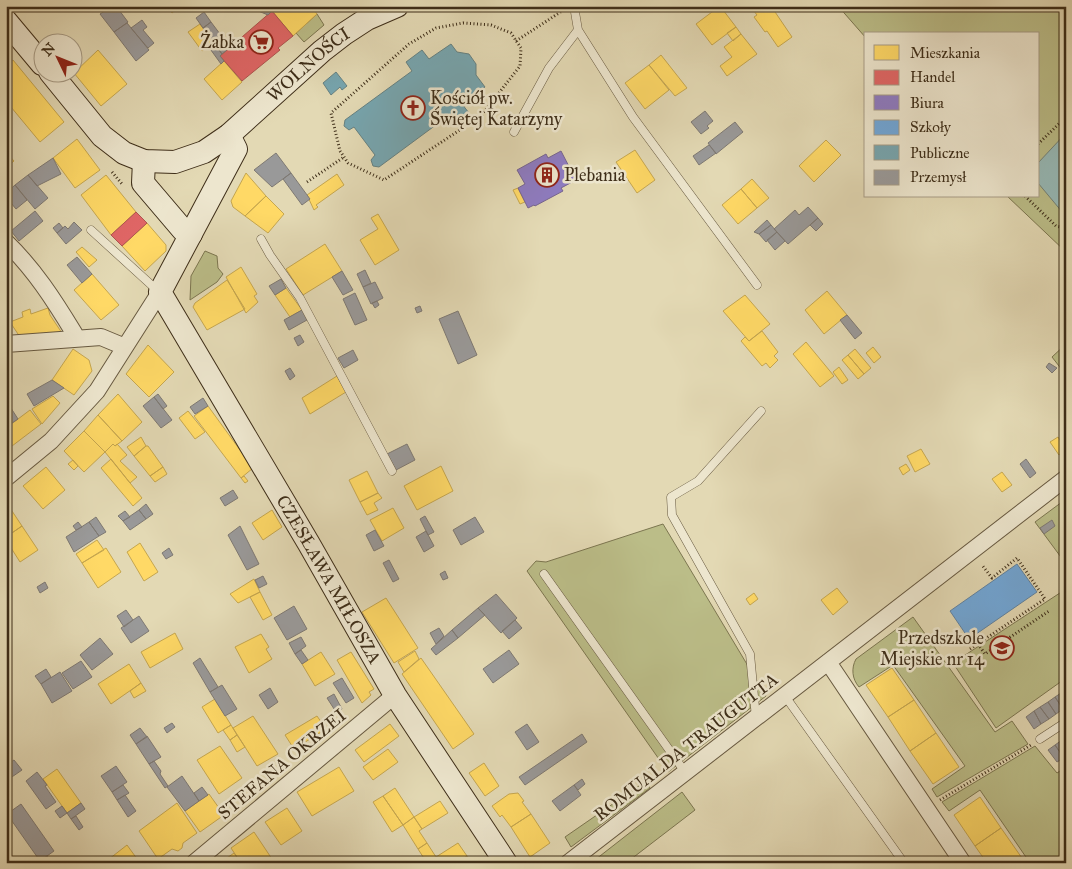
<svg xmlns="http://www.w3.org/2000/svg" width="1072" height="869" font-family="'IM FELL Great Primer',serif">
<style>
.green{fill:#bbbd88;stroke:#7c7650}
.water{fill:#97b9b6;stroke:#738177}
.homes{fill:#ffd966;stroke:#c5a64f}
.shops{fill:#e06666;stroke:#af554f}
.offices{fill:#8e7cc3;stroke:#766590}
.schools{fill:#6fa8dc;stroke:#6083a2}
.public{fill:#76a5af;stroke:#658182}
.industry{fill:#999;stroke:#7e7973}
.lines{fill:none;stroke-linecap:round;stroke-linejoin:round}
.lane-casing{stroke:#675940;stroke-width:9}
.street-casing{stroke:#675940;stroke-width:18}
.secondary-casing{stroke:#3e2e19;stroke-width:24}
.path{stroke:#3e2e19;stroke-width:3;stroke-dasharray:1 2.5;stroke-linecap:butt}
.lane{stroke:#ede6ce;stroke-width:8}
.street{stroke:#ede6ce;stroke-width:16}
.secondary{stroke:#ede6ce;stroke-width:22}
.labels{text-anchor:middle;stroke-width:5;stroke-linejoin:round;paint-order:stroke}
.poi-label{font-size:18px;fill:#3e2e19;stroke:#ede6ce;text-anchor:end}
.street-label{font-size:18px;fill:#3e2e19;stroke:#ede6ce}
</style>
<rect width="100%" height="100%" fill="#e3d9b4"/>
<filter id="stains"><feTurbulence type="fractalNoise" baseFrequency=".004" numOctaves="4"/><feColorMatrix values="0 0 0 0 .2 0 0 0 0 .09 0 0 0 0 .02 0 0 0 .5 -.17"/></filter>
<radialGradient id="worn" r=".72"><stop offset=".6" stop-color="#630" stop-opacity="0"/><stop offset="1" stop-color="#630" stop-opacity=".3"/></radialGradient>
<path class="green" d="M838 6H1066V252L1007 196H1038V34H866V38Z
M317 14 324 25 304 42 296 33Z
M205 251 217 256 218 268 223 274 217 282 190 300 191 276Z
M1066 344V375L1052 357Z
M1066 499V564L1035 522Z
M663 524 766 696 668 772 527 571 536 561 546 562Z
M1066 589V678L996 728 953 663Z
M913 617 995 732 1012 721 1028 744 937 797 932 789 965 766 893 665 859 687C852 679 851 668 856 659Z
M1035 746 1057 773 1066 767V863H1030L980 790 949 811 942 802Z
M646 781 650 788 571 847 565 837Z
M682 792 695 810 626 863H591Z"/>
<path class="water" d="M1066 133V213H1063L1038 183V163Z"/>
<path class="homes" d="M166 6H180L172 13Z
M311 6 317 14 293 36 272 11 277 6Z
M720 6 736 27 712 45 696 24Z
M750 6H771L792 37 778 47 767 31 765 32 754 17 757 15Z
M200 24 213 42 202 51 188 32Z
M736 27 741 34 733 41 727 33Z
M741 34 757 54 727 76 720 66 732 57 724 47Z
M98 50 127 84 101 106 74 73Z
M661 55 687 88 675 96 649 65Z
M13 60 64 122 40 142 6 101V65Z
M224 61 242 82 222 100 204 79Z
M649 65 669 90 645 109 625 83Z
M77 139 100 170 75 188 53 158Z
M826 140 841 155 814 182 799 166Z
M635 150 655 180 637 193 616 162Z
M6 152 14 161 6 168Z
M246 173 266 196 245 216 233 207 231 201Z
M337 174 344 185 316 205 318 207 314 210 307 195Z
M106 175 136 212 111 235 81 195Z
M752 179 769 198 757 208 741 189Z
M518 188 525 202 520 204 513 190Z
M741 189 757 208 738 224 722 205Z
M266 196 284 214 268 233 245 216Z
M378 214 399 250 375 265 360 240 378 229 371 218Z
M147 223 166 245V251L145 271 122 246Z
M325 244 342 271 303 295 286 269Z
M82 247 97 260 89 267 76 252Z
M241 267 257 294 254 296 258 302 246 313 226 277Z
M92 274 119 305 101 320 74 290Z
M227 280 245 309 207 330 193 307 195 303Z
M286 288 302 310 290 317 275 295Z
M827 291 847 315 824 334 805 310Z
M745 295 770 324 749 341 723 311Z
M48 308 50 315 62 333 20 337 10 322 23 317 22 312 30 309 31 314Z
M762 331 778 352 774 356 778 360 770 368 766 363 762 366 741 341 745 337 749 341Z
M806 342 834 376 820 387 793 354Z
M148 345 174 372 149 397 126 374Z
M873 347 881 357 874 363 866 353Z
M73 349 89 360 92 371 74 395 52 380Z
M855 349 871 368 864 374 848 355Z
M848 355 864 374 858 379 842 360Z
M839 367 848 380 842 384 833 372Z
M337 376 346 392 310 414 302 398Z
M118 394 142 422 122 441 98 415Z
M53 396 60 403 42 424 32 409Z
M208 406 253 468 241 478 194 416Z
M30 410 41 424 12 446 6 437V428Z
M188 411 205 432 195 439 179 418Z
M98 415 122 441 115 446 113 444 105 452 84 431Z
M84 431 105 452 84 472 64 451Z
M6 437 12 446 6 449Z
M141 437 146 446 134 456 127 447Z
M1058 437 1066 449 1059 455 1050 442Z
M113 444 115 446 117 444 127 455 120 461 137 477 130 483 105 452Z
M146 446H148L163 467 150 476 134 456Z
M921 449 930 464 915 472 907 456Z
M111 459 142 498 133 506 101 468Z
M73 460 78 466 74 470 68 464Z
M906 464 910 470 903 475 899 468Z
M441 466 453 491 417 510 404 486Z
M46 467 65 490 43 509 23 486Z
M163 467 167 474 155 482 150 476Z
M367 471 378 493 360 502 349 480Z
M1002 472 1012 485 1002 492 992 479Z
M244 476 248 481 245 483 241 478Z
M378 493 382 498 374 503 378 510 367 515 360 502Z
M6 502 22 526 6 537Z
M393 508 404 528 382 541 370 520Z
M272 510 282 527 263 540 252 523Z
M22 526 38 550 20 562 6 540V537Z
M97 540 104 550 82 563 76 554Z
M140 543 158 572 144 581 127 552Z
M106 548 121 572 98 588 82 563Z
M254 579 260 592 238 603 230 594Z
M837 588 848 602 833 615 821 600Z
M260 592 272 615 263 620 250 597Z
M754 593 758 599 750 605 746 599Z
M386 598 418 648 394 663 362 612Z
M175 633 183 649 150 668 141 652Z
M261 634 269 647 266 649 272 659 249 673 235 647Z
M415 651 419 659 404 672 398 662Z
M321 652 335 674 315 686 302 664Z
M351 652 374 689 369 692 371 695 362 703 337 660Z
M421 658 474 734 453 749 402 674Z
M129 664 141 683 111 704 98 684Z
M892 668 914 700 888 717 866 685Z
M141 683 146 691 134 698 130 691Z
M215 699 231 725 218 733 202 707Z
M914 700 936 733 910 751 888 717Z
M253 716 278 754 257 766 233 728Z
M317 716 326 729 294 749 285 735Z
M390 724 399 736 364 762 355 750Z
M231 725 237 735 230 740 223 730Z
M936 733 959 767 933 784 910 751Z
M237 735 245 747 237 752 230 740Z
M220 746 242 778 219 794 197 760Z
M388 749 398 762 373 780 363 767Z
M484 763 499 786 485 796 469 773Z
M339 767 354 791 312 816 297 792Z
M57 769 81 803 67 813 43 779Z
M395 788 414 817 403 825 383 796Z
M518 793 524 801 522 802 531 814 511 827 502 815 500 817 492 806 509 794Z
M209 794 224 815 200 832 185 811Z
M383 796 403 825 392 832 373 802Z
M980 797 1001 828 975 846 954 815Z
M440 801 448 813 422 829 414 817Z
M177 803 197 833 183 843 182 848 178 851 172 849 158 859 139 831Z
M287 808 302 831 281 845 265 822Z
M531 814 550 843 530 857 511 827Z
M414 817 422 829 419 831 427 843 418 849 403 825Z
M1001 828 1024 861 1022 863H987L975 846Z
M254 832 272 859 266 863H241L231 848Z
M427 843 436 857 458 843 467 856 457 863H427L418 849Z
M127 845 140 863H104Z
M234 853 241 863H220Z
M467 856 472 863H457Z"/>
<path class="shops" d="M272 11 293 36 278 48 280 50 242 81 220 56Z
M136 212 147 223 122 246 111 235Z"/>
<path class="offices" d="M561 151 576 180 561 188 563 191 535 206 534 205 528 208 518 188 525 184 517 170 546 154 548 158Z"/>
<path class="schools" d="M1017 564 1037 592 969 639 950 611Z"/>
<path class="public" d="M451 44 457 52 469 54 476 64V75L485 87 462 104 469 113 454 123 448 116 379 167 373 166 371 160 375 155 354 127 349 130 344 126 345 120 412 71 406 62 422 50 429 59Z
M336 72 347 86 342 90 340 87 331 95 323 83Z"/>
<path class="industry" d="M112 6H116L128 22 114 32 100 14Z
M253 6H267L272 11 268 15 256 10Z
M267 6H276L277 7 272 11Z
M204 12 211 22 203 28 196 18Z
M142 20 147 27 143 30 154 43 148 48 131 28Z
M211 22 226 42 228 49 222 54 203 28Z
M127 23 149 50 136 61 114 32Z
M213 42 222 54 220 56 224 61 221 64 208 46Z
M705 111 713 121 707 126 709 128 701 134 691 122Z
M735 122 743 132 716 154 708 143Z
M709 145 716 153 699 165 693 156Z
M276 153 291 173 272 187 254 170Z
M53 158 61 174 37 186 28 175Z
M291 173 310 199 302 205 283 179Z
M28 175 48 198 35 209 15 185Z
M15 185 27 200 16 209 6 197V193Z
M808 207 818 218 788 244 774 229 795 210 799 215Z
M35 211 43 221 19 241 11 231Z
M818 218 823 224 816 231 810 225Z
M767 220 771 225 759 234 754 232Z
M74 222 82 230 66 244 57 233 65 226 68 229Z
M59 223 63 228 57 233 53 228Z
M771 225 777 232 766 242 759 234Z
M777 232 785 241 775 250 767 240Z
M77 257 92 274 82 283 67 265Z
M365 270 371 283 363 287 357 274Z
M342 271 353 290 343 295 332 277Z
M281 279 286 288 275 295 269 286Z
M375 282 383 298 371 304 363 287Z
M355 293 367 320 355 325 343 299Z
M6 295 11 301 6 306Z
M377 301 379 305 375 308 372 303Z
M420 306 422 311 417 313 415 308Z
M302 310 307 320 289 330 284 320Z
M458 311 477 355 458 364 439 319Z
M847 315 862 333 855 339 840 320Z
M300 335 304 342 298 346 294 338Z
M353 350 358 360 344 368 338 358Z
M1049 363 1057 368 1052 373 1046 367Z
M290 368 295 376 290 380 285 371Z
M52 380 64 388 34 406 27 394Z
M158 394 167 406 163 409 154 397Z
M154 397 172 420 161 428 143 406Z
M203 398 208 406 195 414 190 407Z
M9 405 18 419 9 425 6 421V407Z
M407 444 415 460 396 470 387 454Z
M1026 459 1036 473 1030 478 1020 464Z
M233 490 238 498 225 506 220 498Z
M146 504 153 514 146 519 139 510Z
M139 510 146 519 130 530 123 521Z
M125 511 130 517 123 521 118 516Z
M425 516 434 532 428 535 420 519Z
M96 517 106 532 99 536 89 522Z
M475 517 484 532 461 545 453 530Z
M1052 520 1055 526 1044 534 1040 528Z
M78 522 82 527 76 530 73 526Z
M89 522 99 536 74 552 66 537Z
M240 526 259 564 247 570 228 535Z
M375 530 384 546 374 551 366 535Z
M426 531 434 546 424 552 416 537Z
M169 548 173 555 166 559 162 553Z
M389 560 399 579 393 582 383 563Z
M445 571 448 578 443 580 440 574Z
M263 576 267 584 259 588 255 580Z
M45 582 48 588 40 593 37 587Z
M496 594 517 618 501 633 478 608Z
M294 606 307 629 287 640 274 618Z
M478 608 485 615 458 638 452 630Z
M126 610 133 620 124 627 117 616Z
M139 616 149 631 131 643 121 628Z
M515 620 522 628 509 639 502 631Z
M439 628 444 636 436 644 430 633Z
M452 630 458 638 436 655 431 649Z
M301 637 306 646 295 654 289 643Z
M100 638 113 654 92 670 80 655Z
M301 650 308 660 302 664 295 654Z
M509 650 519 664 493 683 483 669Z
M200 658 218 687 210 692 193 663Z
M81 661 92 677 73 689 62 673Z
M46 669 51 677 41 684 35 676Z
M60 672 72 691 52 703 41 684Z
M342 678 354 698 346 703 333 683Z
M222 685 237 709 225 716 210 692Z
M270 688 278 702 268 709 259 695Z
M1061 693 1066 700V708L1063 709 1055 697Z
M334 694 342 709 336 712 327 698Z
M1055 697 1063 709 1056 714 1048 702Z
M1048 702 1056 714 1049 719 1040 707Z
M1040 707 1049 719 1041 724 1034 711Z
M1034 711 1041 724 1034 729 1026 717Z
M172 723 175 727 167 733 164 728Z
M527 724 539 742 527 750 515 732Z
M140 728 147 737 136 744 130 735Z
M582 734 587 742 525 785 519 777Z
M147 736 161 757 149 764 136 744Z
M1062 740 1066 746V756L1064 758 1055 745Z
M1055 745 1064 758 1057 762 1048 750Z
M14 760 22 770 6 781V765Z
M154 761 161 771 160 774 168 786 165 788 149 764Z
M116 766 127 782 112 792 101 776Z
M37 772 47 785 45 786 56 802 46 809 26 781Z
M182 776 199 801 185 811 167 787Z
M582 779 585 784 578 790 574 785Z
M123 785 129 793 117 800 112 792Z
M574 785 581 795 560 811 552 801Z
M202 787 208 795 199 801 194 793Z
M125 795 136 811 128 817 117 800Z
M81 803 85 809 71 819 67 813Z
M21 804 54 851 40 861 7 814Z
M62 806 67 813 60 818 55 811Z
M76 816 83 827 79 830 71 819Z
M47 856 52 863H40V861Z"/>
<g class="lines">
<g class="lane-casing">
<path id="lane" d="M574 6 578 30 633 117 757 285
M514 132 549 68 578 30
M91 230 158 291
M261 239 270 255 300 298 392 471
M544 574 685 772
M785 696 904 863
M756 718 750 654 672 515 671 497 698 481 761 411
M1040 739 1066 722"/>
</g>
<g class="street-casing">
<path id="street" d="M6 242C34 269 54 300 74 333L75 339
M6 344 101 337 125 347
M6 478 51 441 97 391 160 292
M828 662 963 863
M194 863 395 695
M568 863 1066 478"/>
</g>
<g class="secondary-casing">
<g id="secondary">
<path d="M6 21 42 64"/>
<path id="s1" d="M50 72 102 136 124 153 144 161 175 162 204 152 229 135 322 51 344 34 367 19 397 6"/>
<path id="s2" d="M229 135 236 149 160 292 309 544 395 695 506 863"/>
<path d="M144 161 143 183 183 230 191 234"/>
</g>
</g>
<path class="path" d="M463 23 491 25 511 33 521 48 520 66 481 116 384 180 348 163 340 151 331 113 409 44 436 28Z
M516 41 562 11
M1038 144 1066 117
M112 172 122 184
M307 182 344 157
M1025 196 1056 226 1066 228
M978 644 985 654 1049 611
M970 649 1045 599 1017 558 992 578 982 565
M940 800 1031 745
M170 863 177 857"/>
<use href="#lane" class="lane"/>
<use href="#street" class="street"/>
<use href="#secondary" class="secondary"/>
</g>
<defs>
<g id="supermarket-ring" transform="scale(1.25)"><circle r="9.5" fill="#ede6ce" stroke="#8f2418" stroke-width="1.5"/><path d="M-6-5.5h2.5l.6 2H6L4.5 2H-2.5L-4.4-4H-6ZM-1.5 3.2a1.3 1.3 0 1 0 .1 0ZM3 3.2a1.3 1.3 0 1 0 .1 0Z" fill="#8f2418"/></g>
<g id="church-ring" transform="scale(1.25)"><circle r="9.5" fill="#ede6ce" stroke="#8f2418" stroke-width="1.5"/><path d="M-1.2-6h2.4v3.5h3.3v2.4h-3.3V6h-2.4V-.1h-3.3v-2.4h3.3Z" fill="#8f2418"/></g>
<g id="building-ring" transform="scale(1.25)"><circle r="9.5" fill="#ede6ce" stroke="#8f2418" stroke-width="1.5"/><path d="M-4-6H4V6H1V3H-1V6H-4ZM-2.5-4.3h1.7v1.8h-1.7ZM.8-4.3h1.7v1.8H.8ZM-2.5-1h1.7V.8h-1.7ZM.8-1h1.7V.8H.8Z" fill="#8f2418"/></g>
<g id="school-ring" transform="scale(1.25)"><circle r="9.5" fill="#ede6ce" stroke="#8f2418" stroke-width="1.5"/><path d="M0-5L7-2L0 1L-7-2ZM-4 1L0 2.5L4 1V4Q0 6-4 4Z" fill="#8f2418"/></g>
</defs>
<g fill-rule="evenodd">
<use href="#supermarket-ring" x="261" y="42"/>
<use href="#church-ring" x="413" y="108"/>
<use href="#building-ring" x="547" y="175"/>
<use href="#school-ring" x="1002" y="648"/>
</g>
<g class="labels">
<g class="poi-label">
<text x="244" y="48">Żabka</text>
<text x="430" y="104" text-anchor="start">Kościół pw.<tspan x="430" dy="21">Świętej Katarzyny</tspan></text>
<text x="564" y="181" text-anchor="start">Plebania</text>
<text x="984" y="644">Przedszkole<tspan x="984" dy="21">Miejskie nr 14</tspan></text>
</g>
<g class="street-label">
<text dy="6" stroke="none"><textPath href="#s1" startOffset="330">WOLNOŚCI</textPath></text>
<text dy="6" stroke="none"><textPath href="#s2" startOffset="511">CZESŁAWA MIŁOSZA</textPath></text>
<text transform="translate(686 747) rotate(-38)" y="6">ROMUALDA TRAUGUTTA</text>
<text transform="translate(282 764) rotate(-40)" y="6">STEFANA OKRZEI</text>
</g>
</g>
<rect width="1072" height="869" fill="none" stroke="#e3d9b4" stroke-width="25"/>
<rect x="8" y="8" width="1057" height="854" fill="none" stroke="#3e2e19" stroke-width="2.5"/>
<rect x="12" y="12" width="1047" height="844" fill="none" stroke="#3e2e19"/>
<rect x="864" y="32" width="175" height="165" fill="#ede6ce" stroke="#a79c86"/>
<rect x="874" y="45" width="25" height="15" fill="#ffd966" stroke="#a79c86"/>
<text x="910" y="58" font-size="15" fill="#3e2e19">Mieszkania</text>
<rect x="874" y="70" width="25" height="15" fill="#e06666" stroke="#a79c86"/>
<text x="910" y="82" font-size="15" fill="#3e2e19">Handel</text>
<rect x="874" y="95" width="25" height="15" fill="#8e7cc3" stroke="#a79c86"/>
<text x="910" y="108" font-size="15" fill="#3e2e19">Biura</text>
<rect x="874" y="120" width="25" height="15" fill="#6fa8dc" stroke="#a79c86"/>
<text x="910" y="132" font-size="15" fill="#3e2e19">Szkoły</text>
<rect x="874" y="145" width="25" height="15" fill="#76a5af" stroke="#a79c86"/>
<text x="910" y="158" font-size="15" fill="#3e2e19">Publiczne</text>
<rect x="874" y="170" width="25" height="15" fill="#999999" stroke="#a79c86"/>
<text x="910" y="182" font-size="15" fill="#3e2e19">Przemysł</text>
<g transform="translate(58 58) rotate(313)"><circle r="24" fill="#ede6ce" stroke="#a79c86"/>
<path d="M0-4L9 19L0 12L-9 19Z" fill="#8f2418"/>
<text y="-8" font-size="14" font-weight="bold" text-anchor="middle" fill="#3e2e19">N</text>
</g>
<rect width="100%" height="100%" filter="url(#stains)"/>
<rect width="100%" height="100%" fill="url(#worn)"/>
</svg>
